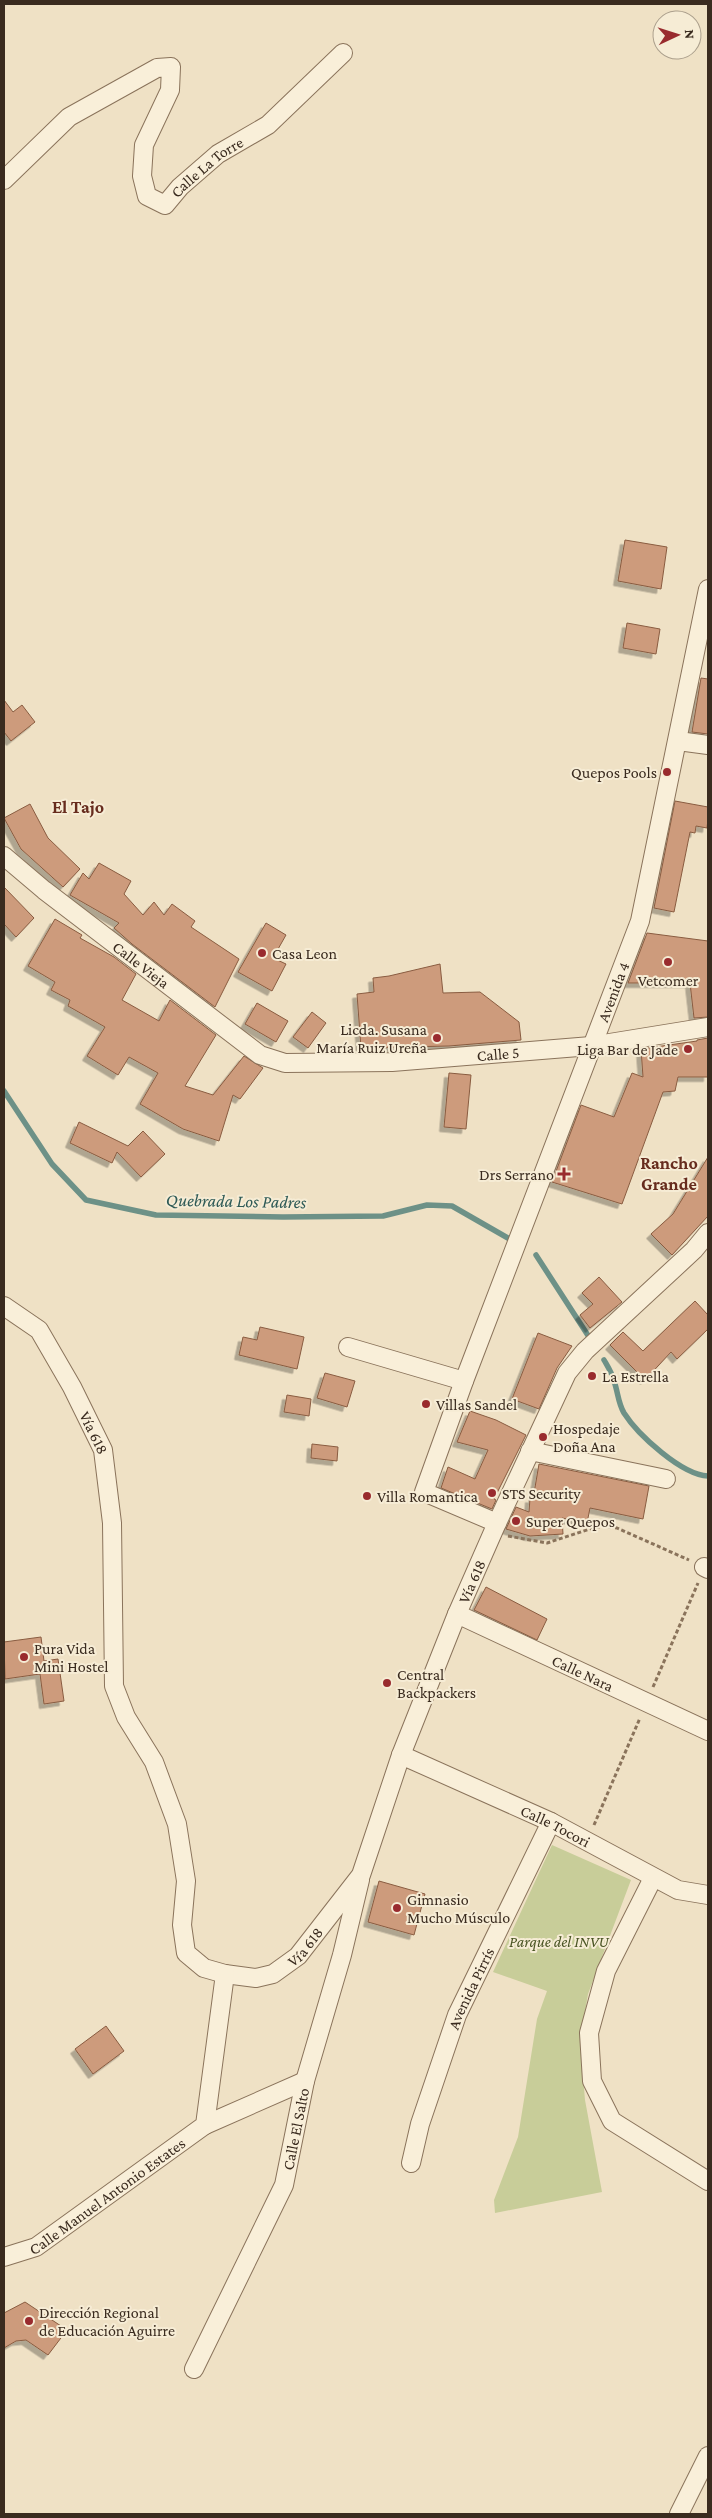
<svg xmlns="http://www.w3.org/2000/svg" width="712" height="2518" font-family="'Crimson Pro',serif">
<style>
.green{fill:#c8cd99}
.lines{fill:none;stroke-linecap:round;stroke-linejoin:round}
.stream{stroke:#6d9187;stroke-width:5.5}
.building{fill:#cd9b7b;stroke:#895c41;filter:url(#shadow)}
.minor-casing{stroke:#8a735b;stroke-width:20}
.path{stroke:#8a735b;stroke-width:3;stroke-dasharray:4 2.5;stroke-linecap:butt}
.minor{stroke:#f9efd9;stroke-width:18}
.poi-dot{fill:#992b2e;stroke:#f6ecd5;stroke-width:2}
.labels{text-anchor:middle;stroke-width:4;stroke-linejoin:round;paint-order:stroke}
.street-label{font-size:16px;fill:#3a2b1f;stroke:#f6ecd5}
.poi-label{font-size:16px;fill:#3a2b1f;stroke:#f6ecd5;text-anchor:start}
.park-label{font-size:16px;font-style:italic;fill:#4b5625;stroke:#f6ecd5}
.neighbourhood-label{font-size:18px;font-weight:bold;fill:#672c1e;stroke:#f6ecd5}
.water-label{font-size:18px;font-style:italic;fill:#2e5a56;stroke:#f6ecd5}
</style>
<defs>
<filter id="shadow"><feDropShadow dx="-4.5" dy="4.5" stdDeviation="0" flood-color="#0004"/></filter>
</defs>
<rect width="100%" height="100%" fill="#efe1c5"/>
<path class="green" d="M552 1845 631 1880 588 1994 580 2042 585 2100 602 2192 495 2213 494 2200 518 2137 537 2019 547 1991 493 1972Z"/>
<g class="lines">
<path class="stream" d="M4 1091 52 1164 86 1200 156 1215 283 1217 383 1216 427 1205 452 1206 513 1241
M536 1255 589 1337
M604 1360C608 1367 612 1373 614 1381 618 1392 618 1403 624 1413 638 1435 682 1475 708 1476"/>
</g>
<path class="building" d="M625 540 667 547 661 589 618 581Z
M627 623 660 629 656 654 623 648Z
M701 678 708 679V734L692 732Z
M4 700 13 712 22 705 35 722 11 741 4 732Z
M675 801 708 807V819L707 828 696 826 695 833 690 832 674 912 654 908Z
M30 804 48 838 80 869 63 887 21 849 4 818Z
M99 863 131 881 124 894 143 915 154 902 164 915 172 904 195 921 191 927 239 959 215 1007 132 944 114 928 119 923 70 895 83 873 89 879Z
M4 887 34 918 16 937 4 924Z
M55 919 82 935 80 938 114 957 136 974 122 1000 159 1021 170 1000 216 1035 185 1086 213 1095 244 1056 263 1068 240 1099 233 1095 219 1141 183 1129 140 1104 158 1073 129 1057 118 1075 87 1056 105 1027 68 1006 70 1000 51 990 55 982 28 966Z
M266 923 286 935 273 958 286 964 272 991 238 972Z
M647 933 708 941V1017L694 1018 690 983H628Z
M440 964 443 993 480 992 519 1022 521 1040 449 1046 361 1048 357 994 374 992 373 978 389 976Z
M257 1003 288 1021 276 1042 245 1024Z
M312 1012 326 1023 308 1048 293 1037Z
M708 1038V1077H678L675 1091 663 1092 622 1204 552 1182 581 1105 614 1117 632 1073 643 1077 641 1049 697 1041V1040Z
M449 1073 471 1075 466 1129 444 1127Z
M79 1122 128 1146 143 1131 165 1154 141 1177 117 1152 112 1163 70 1143Z
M708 1157V1216L672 1255 651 1234 673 1214Z
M599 1277 622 1302 590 1328 580 1315 593 1304 582 1293Z
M695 1301 708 1315V1329L677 1359 671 1352 645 1380 610 1345 623 1332 643 1351Z
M260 1327 304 1337 297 1369 239 1355 243 1337 257 1340Z
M538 1333 572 1346 557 1368 539 1409 512 1399Z
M325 1373 355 1381 347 1407 317 1398Z
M287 1395 311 1399 309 1416 284 1412Z
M470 1411 496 1420 526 1435 494 1499 496 1500 492 1509 441 1488 448 1467 475 1479 488 1450 457 1442Z
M312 1444 338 1447 337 1461 311 1458Z
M539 1464 649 1486 643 1519 590 1508 587 1523 562 1518 563 1534 530 1536 506 1529 516 1507 529 1512 530 1498 533 1499Z
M486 1587 547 1619 537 1640 474 1610Z
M41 1637 44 1661 58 1659 64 1701 44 1704 40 1674 5 1679 4 1642Z
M379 1881 425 1894 414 1935 368 1922Z
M106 2026 124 2051 93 2074 75 2049Z
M25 2302 67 2330 48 2355 26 2340 16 2341 4 2348V2313Z"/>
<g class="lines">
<g class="minor-casing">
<g id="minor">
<path id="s1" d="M4 180 69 117 157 68 171 67 170 90 144 145 142 176 147 196 165 205 180 187 218 154 268 125 343 53"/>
<path d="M678 741 708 745"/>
<path id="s2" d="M4 856 44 890 260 1055 285 1063 392 1062 591 1046 708 1027"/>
<path id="s3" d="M4 1306 39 1330 72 1387 103 1450 112 1523 114 1686 126 1717 154 1762 177 1824 186 1881 182 1925 186 1953 204 1968 225 1974 256 1978 273 1974 298 1956 361 1875 401 1755 457 1614 497 1523 567 1373 585 1351 694 1250 708 1233"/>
<path d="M348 1347 464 1381"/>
<path d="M530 1451 666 1479"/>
<path id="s4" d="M497 1523 424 1492 464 1381 640 921 708 589"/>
<path d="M704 1567 708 1569"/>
<path id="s5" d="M457 1614 708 1731"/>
<path id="s6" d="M401 1755 551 1822 678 1890 708 1895"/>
<path d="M653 1878 606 1971 589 2033 592 2081 612 2121 708 2181"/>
<path d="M205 2125 305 2081"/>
<path id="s7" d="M411 2163 420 2124 457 2015 551 1822"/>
<path id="s8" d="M4 2257 36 2247 205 2125 225 1974"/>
<path id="s9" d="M194 2369 284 2185 305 2081 342 1955 360 1880"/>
<path d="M679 2514 708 2456"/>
</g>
</g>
<path class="path" d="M508 1536 547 1543 593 1528 604 1526 617 1528 689 1560
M653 1687 698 1583
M594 1825 640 1718"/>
<use href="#minor" class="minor"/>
</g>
<g class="poi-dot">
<circle cx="667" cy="772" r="5"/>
<circle cx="262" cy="953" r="5"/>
<circle cx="668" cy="962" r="5"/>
<circle cx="437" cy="1038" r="5"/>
<circle cx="688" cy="1049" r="5"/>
<path d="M561.5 1166.5h5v5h5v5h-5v5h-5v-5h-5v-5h5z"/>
<circle cx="592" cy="1376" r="5"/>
<circle cx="426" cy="1404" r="5"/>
<circle cx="543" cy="1437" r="5"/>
<circle cx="492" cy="1493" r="5"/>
<circle cx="367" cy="1496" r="5"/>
<circle cx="516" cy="1521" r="5"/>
<circle cx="24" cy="1657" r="5"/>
<circle cx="387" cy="1683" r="5"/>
<circle cx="397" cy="1908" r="5"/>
<circle cx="29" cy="2321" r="5"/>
</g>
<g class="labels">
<g class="street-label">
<text dy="6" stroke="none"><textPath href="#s1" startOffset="418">Calle La Torre</textPath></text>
<text dy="6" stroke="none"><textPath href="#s2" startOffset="175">Calle Vieja</textPath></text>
<text dy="6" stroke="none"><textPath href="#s4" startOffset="614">Avenida 4</textPath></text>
<text dy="6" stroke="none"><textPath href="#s2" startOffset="564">Calle 5</textPath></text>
<text dy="6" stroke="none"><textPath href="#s3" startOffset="159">Vía 618</textPath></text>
<text dy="6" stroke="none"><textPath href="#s3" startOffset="1239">Vía 618</textPath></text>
<text dy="6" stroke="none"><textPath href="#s5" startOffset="139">Calle Nara</textPath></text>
<text dy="6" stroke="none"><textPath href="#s6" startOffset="170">Calle Tocori</textPath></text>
<text dy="6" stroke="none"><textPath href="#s3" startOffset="834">Vía 618</textPath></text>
<text dy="6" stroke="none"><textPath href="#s7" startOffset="185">Avenida Pirrís</textPath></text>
<text dy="6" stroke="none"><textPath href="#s9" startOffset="262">Calle El Salto</textPath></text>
<text dy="6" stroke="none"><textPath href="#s8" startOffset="121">Calle Manuel Antonio Estates</textPath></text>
</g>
<g class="poi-label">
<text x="657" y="778" text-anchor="end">Quepos Pools</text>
<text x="272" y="959">Casa Leon</text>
<text x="668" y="986" text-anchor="middle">Vetcomer</text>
<text x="427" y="1035" text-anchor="end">Licda. Susana<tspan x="427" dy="18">María Ruiz Ureña</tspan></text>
<text x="678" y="1055" text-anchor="end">Liga Bar de Jade</text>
<text x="554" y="1180" text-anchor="end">Drs Serrano</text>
<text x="602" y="1382">La Estrella</text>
<text x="436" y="1410">Villas Sandel</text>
<text x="553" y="1434">Hospedaje<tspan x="553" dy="18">Doña Ana</tspan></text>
<text x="502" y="1499">STS Security</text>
<text x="377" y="1502">Villa Romantica</text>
<text x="526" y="1527">Super Quepos</text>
<text x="34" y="1654">Pura Vida<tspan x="34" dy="18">Mini Hostel</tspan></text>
<text x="397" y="1680">Central<tspan x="397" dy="18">Backpackers</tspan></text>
<text x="407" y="1905">Gimnasio<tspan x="407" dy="18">Mucho Músculo</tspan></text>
<text x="39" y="2318">Dirección Regional<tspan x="39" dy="18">de Educación Aguirre</tspan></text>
</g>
<g class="park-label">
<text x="559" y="1947">Parque del INVU</text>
</g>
<g class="neighbourhood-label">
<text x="78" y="813">El Tajo</text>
<text x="669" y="1169">Rancho<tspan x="669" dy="21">Grande</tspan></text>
</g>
<g class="water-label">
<text transform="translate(236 1201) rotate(1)" y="6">Quebrada Los Padres</text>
</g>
</g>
<rect width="712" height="2518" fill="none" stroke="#3a2b1f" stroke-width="10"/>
<g transform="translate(677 35) rotate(86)"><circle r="24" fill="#f6ecd5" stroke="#ab9f8c"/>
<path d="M0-4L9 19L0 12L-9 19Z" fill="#992b2e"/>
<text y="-8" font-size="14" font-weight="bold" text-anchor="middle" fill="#3a2b1f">N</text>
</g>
</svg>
